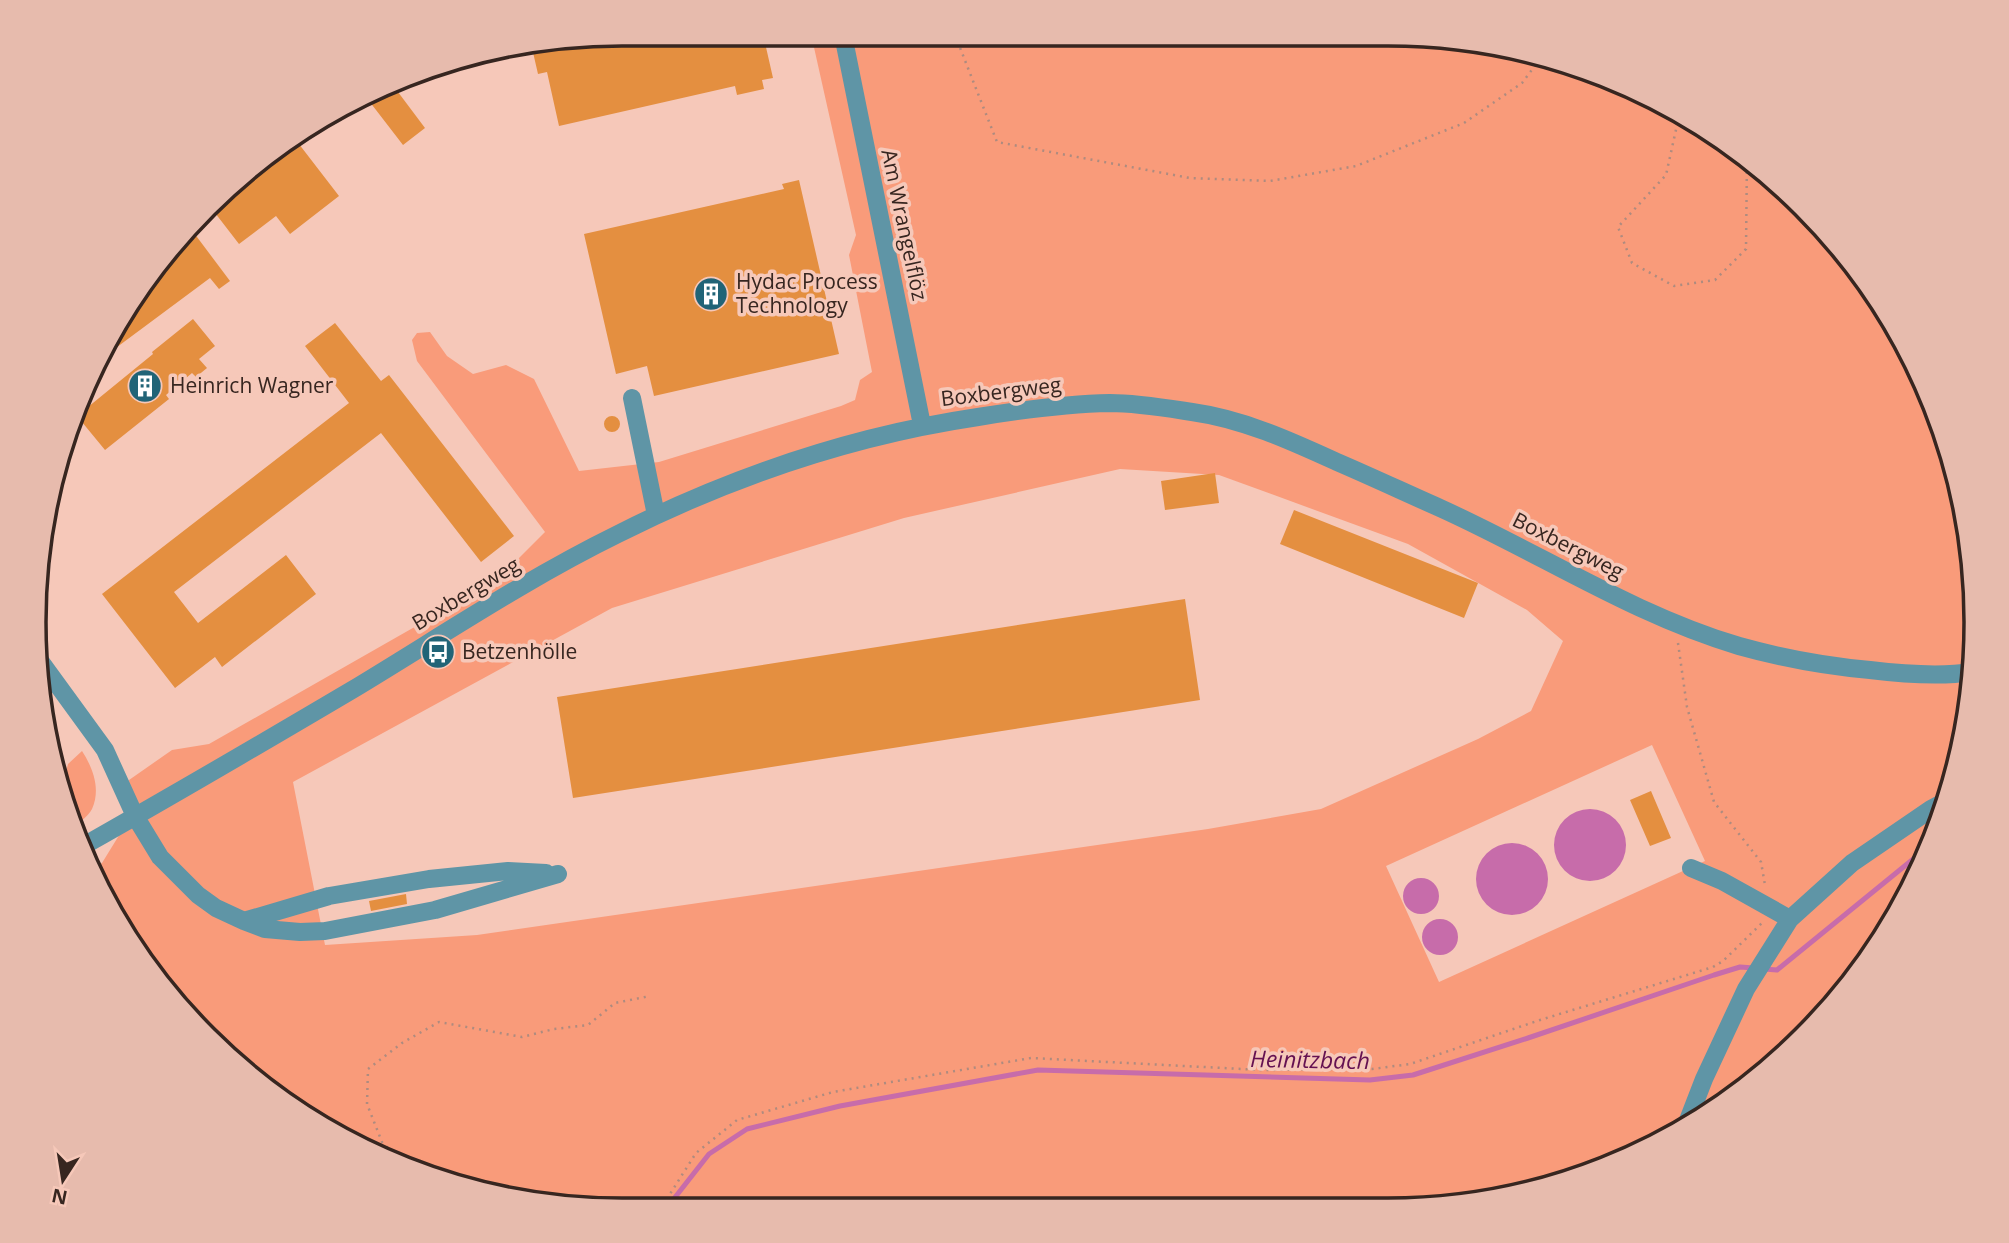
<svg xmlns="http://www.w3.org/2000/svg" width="2009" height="1243" font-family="'Open Sans',sans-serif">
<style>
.green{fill:#f99b7a;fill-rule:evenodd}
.water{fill:#c76caa}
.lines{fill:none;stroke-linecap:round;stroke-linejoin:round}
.stream{stroke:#c76caa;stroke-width:5}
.building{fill:#e48f40}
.path{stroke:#ae8b7f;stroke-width:2.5;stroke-dasharray:2 5;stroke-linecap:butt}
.minor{stroke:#5f95a6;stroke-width:18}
.labels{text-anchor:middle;stroke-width:7;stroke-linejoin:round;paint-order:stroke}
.street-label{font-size:21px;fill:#372620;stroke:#f6c8b9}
.poi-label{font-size:21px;fill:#372620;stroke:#f6c8b9;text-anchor:start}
.water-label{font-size:23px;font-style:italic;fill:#651151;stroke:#f6c8b9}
.rim{fill:none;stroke:#372620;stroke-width:3.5}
</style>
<rect width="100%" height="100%" fill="#f6c8b9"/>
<path class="green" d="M811 34 1464 38 1612 78 1746 155 1830 234 1897 328 1945 433 1971 545 1974 660 1956 774 1915 882 1854 980 1775 1064 1681 1131 1540 1190 1426 1208 545 1205 397 1165 263 1088 145 962 143 956 137 954 132 948 95 866 102 863 134 811 119 787 172 750 209 744 497 580 545 532 417 361 412 340 417 333 430 332 447 356 473 374 506 365 534 379 579 471 659 462 841 406 855 400 860 380 872 372 849 255 856 235ZM1120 469 1219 475 1408 544 1527 610 1563 641 1531 711 1478 739 1321 809 1208 829 477 935 325 945 293 782 612 608 904 518ZM1652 745 1705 861 1439 982 1386 866Z
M82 751C93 768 101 789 92 809 89 815 81 821 77 825L59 787 64 779 68 764Z"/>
<path class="water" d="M1554 845a36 36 0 1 1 72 0a36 36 0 1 1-72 0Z
M1476 879a36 36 0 1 1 72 0a36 36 0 1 1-72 0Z
M1403 896a18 18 0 1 1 36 0a18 18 0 1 1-36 0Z
M1422 937a18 18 0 1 1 36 0a18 18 0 1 1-36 0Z"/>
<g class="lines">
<path class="stream" d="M1764 969 1777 970 1928 847
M669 1205 709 1154 747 1129 840 1106 1038 1070 1370 1080 1413 1075 1528 1038 1714 975 1740 967 1754 968"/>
</g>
<path class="building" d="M621 33 763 34 773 78 762 80 764 89 737 95 735 86 559 126 547 72 538 74 532 48Z
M392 84 425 128 403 145 366 97Z
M292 135 339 196 290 234 276 216 239 244 212 209Z
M799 180 839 354 654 396 647 366 616 374 584 234 784 189 782 184Z
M191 229 230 281 219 289 210 278 105 356 155 263Z
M193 319 215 346 199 359 207 368 196 377 192 373 166 395 169 399 105 450 77 416 153 354 152 352Z
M335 323 381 381 389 375 514 536 481 562 381 433 174 592 198 623 286 555 316 594 222 667 215 657 175 688 102 594 349 403 305 346Z
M604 424a8 8 0 1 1 16 0a8 8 0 1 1-16 0Z
M1215 473 1219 503 1165 510 1161 481Z
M1294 510 1478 583 1464 618 1280 544Z
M1185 599 1200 700 573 798 557 697Z
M1651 791 1671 838 1650 846 1630 800Z
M406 894 407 904 371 911 369 901Z"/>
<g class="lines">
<path class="path" d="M955 35 997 142 1190 178 1270 181 1356 166 1464 123 1522 83 1540 59
M1679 116 1666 175 1618 227 1632 263 1674 286 1715 280 1746 249 1747 156
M1678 643 1687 707 1714 802 1761 862 1765 885
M407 1168 382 1142 367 1104 368 1069 402 1043 439 1022 522 1037 554 1029 588 1025 615 1003 650 996
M663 1205 696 1153 737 1120 833 1092 1031 1058 1261 1070 1372 1069 1410 1064 1540 1020 1713 967 1723 961 1763 922"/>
<path class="minor" d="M843 35 922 425
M632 398 656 515
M38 658 105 750 135 816 160 857 198 895 216 908 244 921 265 929 300 932 325 931 435 910 558 874
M85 845C175 794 264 742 352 690 440 637 526 579 618 534 733 476 850 436 978 417 1021 410 1066 404 1110 403 1137 403 1166 408 1192 412 1243 419 1291 441 1337 462 1372 477 1406 493 1440 508 1540 553 1634 615 1739 646 1782 658 1825 666 1870 670 1903 674 1939 677 1972 672
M1691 868 1722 881 1790 919
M244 921 329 896 429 879 508 871 546 873
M1685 1128 1704 1079 1746 989 1790 919 1852 863 1931 809 1946 801"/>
</g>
<defs>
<g id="building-disc" transform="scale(1.75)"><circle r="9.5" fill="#216477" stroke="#f6c8b9"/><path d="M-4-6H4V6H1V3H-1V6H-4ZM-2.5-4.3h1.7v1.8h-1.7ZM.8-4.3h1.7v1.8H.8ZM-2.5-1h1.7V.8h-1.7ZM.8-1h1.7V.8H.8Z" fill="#fff"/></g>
<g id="bus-disc" transform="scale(1.75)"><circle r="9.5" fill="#216477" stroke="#f6c8b9"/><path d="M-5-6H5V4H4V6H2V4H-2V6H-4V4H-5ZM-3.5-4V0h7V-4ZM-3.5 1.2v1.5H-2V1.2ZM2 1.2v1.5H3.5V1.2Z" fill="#fff"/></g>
</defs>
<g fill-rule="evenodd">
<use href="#building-disc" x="711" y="294"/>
<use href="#building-disc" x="145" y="386"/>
<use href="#bus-disc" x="438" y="652"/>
</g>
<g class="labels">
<g class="street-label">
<text transform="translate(904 225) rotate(78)" y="7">Am Wrangelflöz</text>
<text transform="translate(1001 392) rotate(-7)" y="7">Boxbergweg</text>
<text transform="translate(1568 546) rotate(27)" y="7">Boxbergweg</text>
<text transform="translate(466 594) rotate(-31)" y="7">Boxbergweg</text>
</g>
<g class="poi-label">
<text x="736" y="289">Hydac Process<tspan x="736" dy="24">Technology</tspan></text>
<text x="170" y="393">Heinrich Wagner</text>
<text x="462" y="659">Betzenhölle</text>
</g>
<g class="water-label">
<text transform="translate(1310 1060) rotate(1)" y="8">Heinitzbach</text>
</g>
</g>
<path d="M0 0H2009V1243H0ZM622 46H1388A576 576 0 0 1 1964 622V622A576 576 0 0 1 1388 1198H622A576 576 0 0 1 46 622V622A576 576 0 0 1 622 46Z" fill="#e7bbad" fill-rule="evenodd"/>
<path class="rim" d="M622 46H1388A576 576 0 0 1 1964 622V622A576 576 0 0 1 1388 1198H622A576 576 0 0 1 46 622V622A576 576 0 0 1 622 46Z"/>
<g transform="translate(63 1180) rotate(192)" stroke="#f6c8b9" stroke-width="5" paint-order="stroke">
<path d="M0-5L12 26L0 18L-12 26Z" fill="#372620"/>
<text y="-10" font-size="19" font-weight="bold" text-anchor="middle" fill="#372620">N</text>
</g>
</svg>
